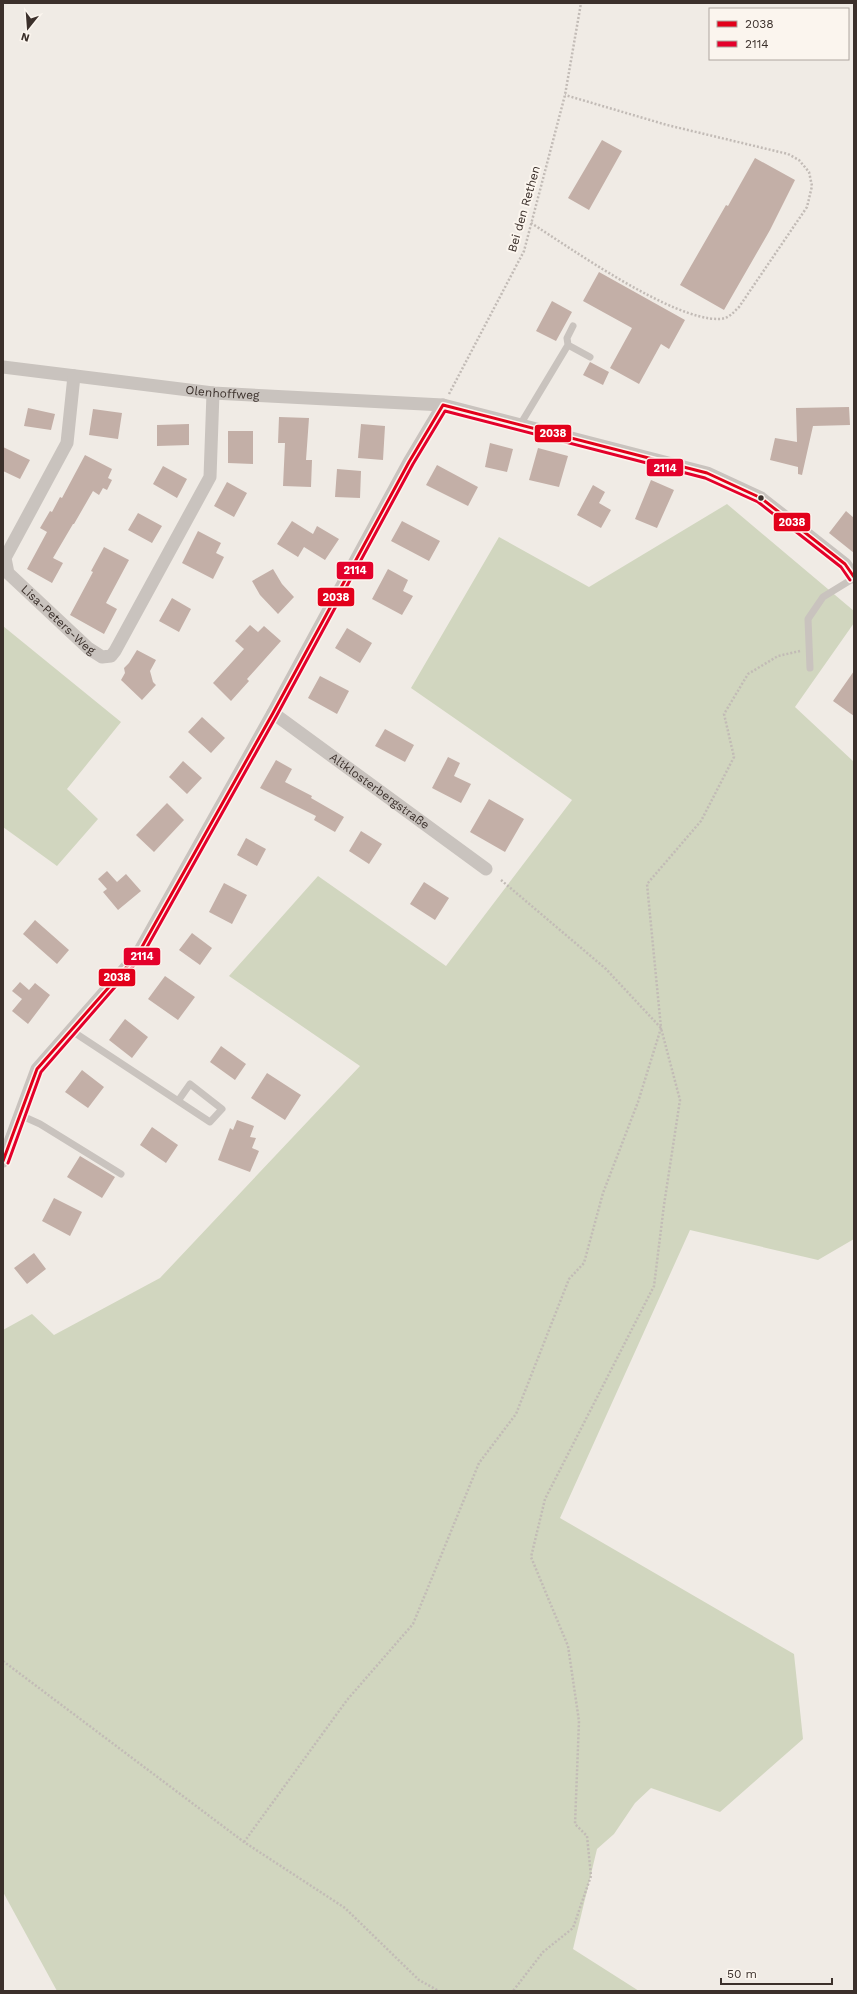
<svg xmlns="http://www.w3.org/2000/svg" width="857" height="1994" font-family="'Work Sans',sans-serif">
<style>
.green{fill:#d1d6bf}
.building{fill:#c3afa7}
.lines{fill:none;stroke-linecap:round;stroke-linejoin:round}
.path{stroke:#c2bbb6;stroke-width:2.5;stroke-dasharray:2 2;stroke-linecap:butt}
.service{stroke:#c9c3be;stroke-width:7}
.minor{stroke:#c9c3be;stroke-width:13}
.bus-1-casing{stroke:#fbf5ee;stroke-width:6}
.bus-2-casing{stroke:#fbf5ee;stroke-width:6}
.bus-1{stroke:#e2001a;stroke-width:3}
.bus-2{stroke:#e4002b;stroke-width:3}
.bus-dot{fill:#3b302b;stroke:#fbf5ee;stroke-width:1.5}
.labels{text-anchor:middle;stroke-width:4;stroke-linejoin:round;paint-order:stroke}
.street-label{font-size:12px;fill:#3b302b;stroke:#fbf5ee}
.line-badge{stroke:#fbf5ee;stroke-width:1.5}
.badge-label{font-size:11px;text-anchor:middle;font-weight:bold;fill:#fff}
</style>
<rect width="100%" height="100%" fill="#f0ebe5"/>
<path class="green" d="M727 504 854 611V623L795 707 854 762V1239L818 1260 690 1230 560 1518 794 1654 803 1739 720 1812 651 1788 635 1803 614 1834 597 1849 573 1949 639 1991H57L3 1892V1330L32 1314 54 1335 160 1278 360 1066 229 976 318 876 446 966 572 800 411 688 499 537 589 587Z
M3 626 121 722 67 789 98 819 57 866 3 827Z"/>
<path class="building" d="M602 140 622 151 589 210 568 198Z
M755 158 795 180 770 230 724 310 680 285 726 205 728 206Z
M599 272 685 320 669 349 661 344 639 384 610 368 632 328 583 301Z
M552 301 572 312 556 341 536 331Z
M590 362 609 372 603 385 583 375Z
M849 407 850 425 813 426 802 475 798 474V467L770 460 775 438 797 442 796 408Z
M28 408 55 414 51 430 24 426Z
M93 409 122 413 118 439 89 435Z
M279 417 309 418 306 460H312L311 487 283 486 285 443H278Z
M189 424V445L157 446V425Z
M361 424 385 426 383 460 358 458Z
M228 431H253V464L228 463Z
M490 443 513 449 507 472 485 467Z
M3 447 30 460 20 479 3 471Z
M538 448 568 456 559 487 529 480Z
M85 455 112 469 108 478 112 480 107 490 103 488 99 495 93 491 74 524H73L53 558 63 563 52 583 27 569 47 532 40 528 50 511 52 512 60 497 62 498Z
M437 465 478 487 468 506 426 485Z
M163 466 187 479 177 498 153 484Z
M337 469 361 471 360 498 335 497Z
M651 480 674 490 657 528 635 519Z
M227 482 247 493 234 517 214 506Z
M593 485 605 492 599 503 611 510 601 528 577 515Z
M846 511 854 518V553L829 533Z
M138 513 162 526 152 543 128 530Z
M292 521 313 534 317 526 339 539 325 560 304 547 298 557 277 544Z
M402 521 440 541 429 561 391 541Z
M198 531 221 543 216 553 224 557 213 579 182 563Z
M104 547 129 560 106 603 117 609 104 634 70 615 93 572 91 571Z
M273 569 282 584 294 597 278 614 260 595 252 581Z
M388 569 408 580 403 591 413 596 402 615 372 599Z
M172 598 191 609 179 632 159 621Z
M250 625 258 632 264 626 281 641 247 679 249 681 231 701 213 683 244 649 235 641Z
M347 628 372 643 360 663 335 648Z
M137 650 156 660 150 671 153 682 156 685 142 700 121 680 125 673 124 668 129 663Z
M854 671V716L833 701Z
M320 676 349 691 337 714 308 698Z
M202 717 225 738 211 753 188 732Z
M385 729 414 745 405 762 375 746Z
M448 757 460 763 454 776 471 784 461 803 432 788Z
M276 760 292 769 285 782 312 796 311 798 344 817 335 832 314 820 316 816 260 788Z
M183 761 202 778 187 794 169 777Z
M489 799 524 819 505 852 470 832Z
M167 803 184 820 154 852 136 835Z
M361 831 382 844 369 864 349 851Z
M246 838 266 849 257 866 237 855Z
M107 871 117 882 126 874 141 891 118 910 103 892 107 889 98 879Z
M424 882 449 898 435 920 410 904Z
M224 883 247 895 232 924 209 912Z
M35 920 69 950 57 964 23 934Z
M192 933 212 948 200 965 179 950Z
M165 976 195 997 178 1020 148 999Z
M20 982 29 990 35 983 50 995 28 1024 12 1011 22 999 12 991Z
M125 1019 148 1037 132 1058 109 1040Z
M221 1046 246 1064 235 1080 210 1062Z
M82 1070 104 1087 88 1108 65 1092Z
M267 1073 301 1095 285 1120 251 1098Z
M237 1120 254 1126 250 1137 256 1138 252 1148 259 1151 250 1172 218 1160 230 1128 233 1130Z
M152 1127 178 1145 166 1163 140 1145Z
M80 1156 115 1177 102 1198 67 1177Z
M54 1198 82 1212 70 1236 42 1221Z
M34 1253 46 1269 27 1284 14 1268Z"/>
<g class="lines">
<path class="path" d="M531 223C572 249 672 320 719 319 728 319 733 313 739 307L807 207 812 186 809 172 799 160 788 154 667 125 565 95
M449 394 524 251 565 95 581 3
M501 880 606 969 661 1028 680 1100 664 1205 654 1286 545 1499 531 1557 568 1646 579 1721 575 1824 587 1836 591 1876 573 1928 543 1952 513 1991
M3 1661 244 1842 345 1908 419 1980 439 1991
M244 1842 347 1700 413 1624 479 1463 516 1414 569 1279 584 1263 603 1193 638 1102 661 1028 647 884 701 821 734 757 724 714 748 674 778 656 800 651"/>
<path class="service" d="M568 345 567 338 573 326
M520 425 568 345 590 357
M810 668 808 619 823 597 854 578
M72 1031 210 1122 222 1109 190 1084 178 1101
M20 1115 40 1124 121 1174"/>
<g class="minor">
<path id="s1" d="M3 367 213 393 443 405 707 473 761 498 845 564 854 577"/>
<path id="s2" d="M74 376 67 443 5 558 8 573 88 648 102 657 111 656 115 651 210 477 213 393"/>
<path id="s3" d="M273 713 486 869"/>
<path d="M3 1161 37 1069 138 954 273 713 409 462 443 405"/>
</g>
<g class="bus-1-casing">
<path id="bus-1" d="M443 405 707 473 761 498 845 564 854 577
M3 1161 37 1069 138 954 273 713 409 462 443 405"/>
</g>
<g class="bus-2-casing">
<path id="bus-2" d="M8 1163 41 1072 142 956 277 715 413 464 445 411 705 478 758 502 841 567 850 580"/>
</g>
<use href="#bus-1" class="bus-1"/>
<use href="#bus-2" class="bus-2"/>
</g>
<circle class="bus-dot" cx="761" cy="498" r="3.5"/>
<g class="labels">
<g class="street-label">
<text transform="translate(524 209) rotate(-74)" y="4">Bei den Rethen</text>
<text dy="4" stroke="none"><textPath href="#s1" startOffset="221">Olenhoffweg</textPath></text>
<text dy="4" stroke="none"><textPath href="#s2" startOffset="282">Lisa-Peters-Weg</textPath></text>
<text dy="4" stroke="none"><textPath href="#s3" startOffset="132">Altklosterbergstraße</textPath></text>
</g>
</g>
<g class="line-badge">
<rect x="534" y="424" width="38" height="19" rx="4" fill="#e2001a"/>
<rect x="646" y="458" width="38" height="19" rx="4" fill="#e4002b"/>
<rect x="773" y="512" width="38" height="20" rx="4" fill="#e2001a"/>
<rect x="336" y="561" width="38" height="19" rx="4" fill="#e4002b"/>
<rect x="317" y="587" width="38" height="20" rx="4" fill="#e2001a"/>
<rect x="123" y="947" width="38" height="19" rx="4" fill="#e4002b"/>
<rect x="98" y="968" width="38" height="19" rx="4" fill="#e2001a"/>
</g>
<g class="badge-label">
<text x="553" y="437">2038</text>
<text x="665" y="472">2114</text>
<text x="792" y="526">2038</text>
<text x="355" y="574">2114</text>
<text x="336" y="601">2038</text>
<text x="142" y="960">2114</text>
<text x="117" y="981">2038</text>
</g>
<rect width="857" height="1994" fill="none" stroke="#3b302b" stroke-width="8"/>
<rect x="709" y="8" width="140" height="52" fill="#fbf5ee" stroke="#aea6a0"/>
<rect x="717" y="21" width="20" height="6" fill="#e2001a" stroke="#aea6a0"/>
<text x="745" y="28" font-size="12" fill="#3b302b">2038</text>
<rect x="717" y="41" width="20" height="6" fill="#e4002b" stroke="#aea6a0"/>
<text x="745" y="48" font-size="12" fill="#3b302b">2114</text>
<g transform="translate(28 28) rotate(197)" stroke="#fbf5ee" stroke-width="3" paint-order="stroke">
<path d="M0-3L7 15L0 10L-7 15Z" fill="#3b302b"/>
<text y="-6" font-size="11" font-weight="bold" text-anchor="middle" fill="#3b302b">N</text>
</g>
<path d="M721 1978v6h111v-6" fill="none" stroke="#3b302b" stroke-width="2"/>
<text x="727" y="1978" font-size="12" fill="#3b302b" stroke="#fbf5ee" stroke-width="3" paint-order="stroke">50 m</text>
</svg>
